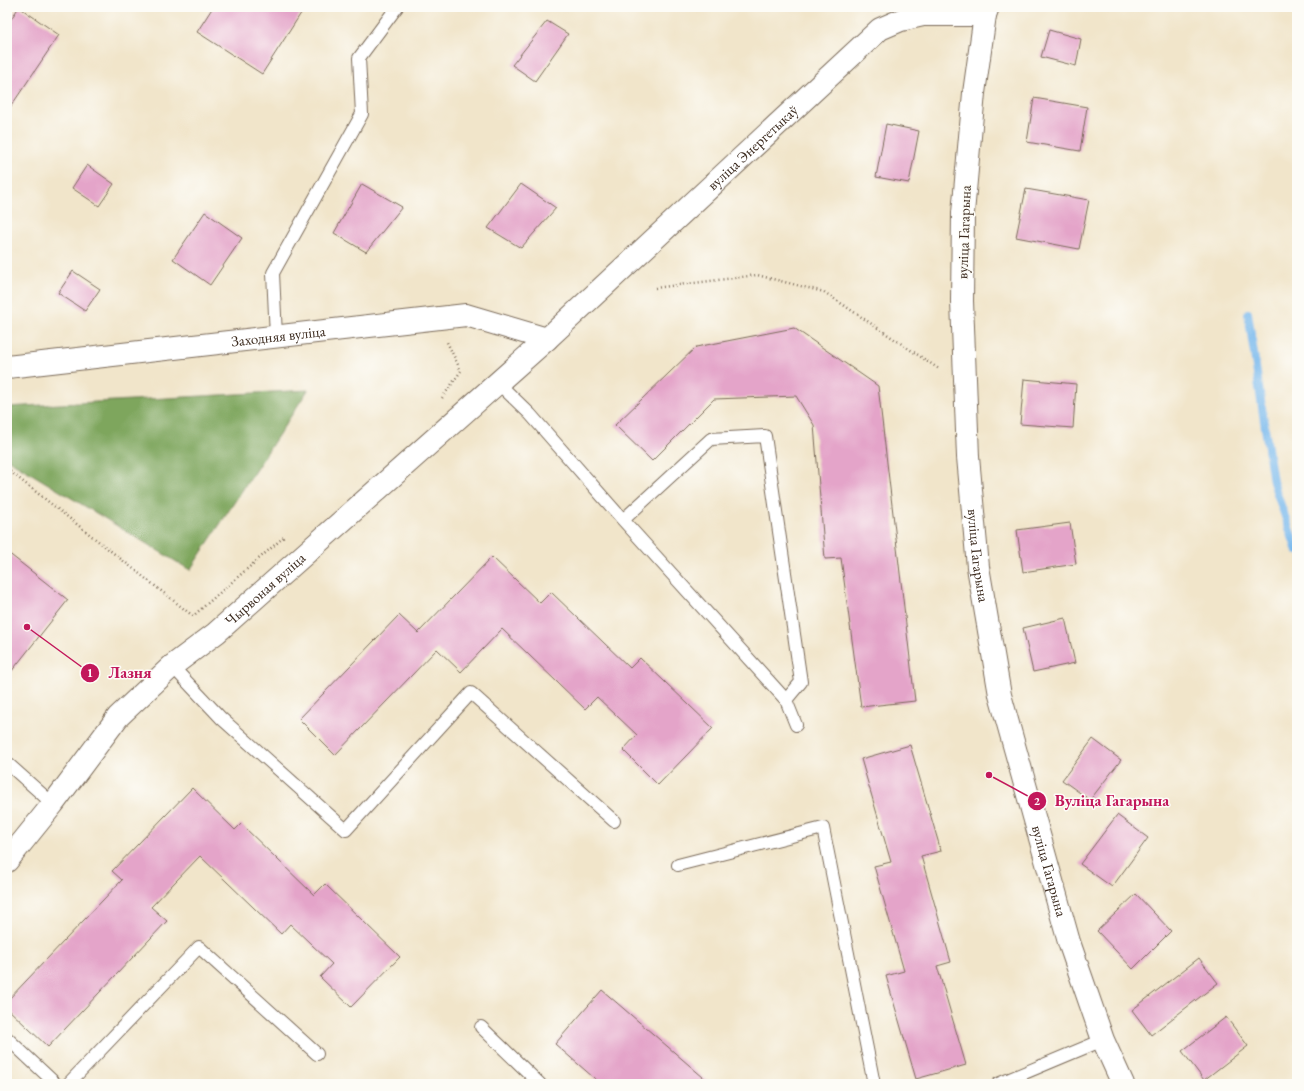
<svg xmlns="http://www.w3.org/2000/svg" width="1304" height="1091" font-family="'EB Garamond',serif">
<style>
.forest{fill:#7ea65d;stroke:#5c683e}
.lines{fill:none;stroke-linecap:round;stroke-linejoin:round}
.stream{stroke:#79b9ed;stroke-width:8}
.building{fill:#e4a4c9}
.service-casing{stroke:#7b6b5a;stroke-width:14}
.tertiary-casing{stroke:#7b6b5a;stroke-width:24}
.path{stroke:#7b6b5a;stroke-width:2.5;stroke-dasharray:1 3;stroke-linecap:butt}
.service{stroke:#fff;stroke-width:12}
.tertiary{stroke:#fff;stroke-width:22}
.labels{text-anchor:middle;stroke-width:3;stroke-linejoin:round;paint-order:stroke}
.street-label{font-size:15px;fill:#3b2a1e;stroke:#fdfcf7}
.leader{fill:none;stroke:#c2185b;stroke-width:1.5}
.callout-dot{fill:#c2185b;stroke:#fdfcf7;stroke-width:1.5}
.mark-label{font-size:12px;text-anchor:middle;font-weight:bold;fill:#fff}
.callout-label{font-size:16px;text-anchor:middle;font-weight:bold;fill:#c2185b;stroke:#fdfcf7;stroke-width:3;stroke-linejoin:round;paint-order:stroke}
</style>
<rect width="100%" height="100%" fill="#fdfcf7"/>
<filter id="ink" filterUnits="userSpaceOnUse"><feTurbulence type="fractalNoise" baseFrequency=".025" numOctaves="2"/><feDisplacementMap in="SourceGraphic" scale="8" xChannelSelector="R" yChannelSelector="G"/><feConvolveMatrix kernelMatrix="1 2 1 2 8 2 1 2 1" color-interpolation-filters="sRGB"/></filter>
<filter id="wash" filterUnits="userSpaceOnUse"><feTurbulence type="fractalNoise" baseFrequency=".012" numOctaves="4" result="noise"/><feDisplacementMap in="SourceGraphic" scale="16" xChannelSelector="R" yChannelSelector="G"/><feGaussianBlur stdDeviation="0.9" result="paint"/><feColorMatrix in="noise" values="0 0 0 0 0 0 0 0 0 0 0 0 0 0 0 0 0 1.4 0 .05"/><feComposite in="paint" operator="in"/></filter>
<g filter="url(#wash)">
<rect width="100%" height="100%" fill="#f1e5ca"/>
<path class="forest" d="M308 390 190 570 7 459V407Z"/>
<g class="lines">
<path class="stream" d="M1248 313 1273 482 1297 551"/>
</g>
<g id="blocks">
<path class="building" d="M19 7 59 35 7 112V25Z
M213 7H305L262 74 197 32Z
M547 21 568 34 535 81 512 65Z
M1049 30 1081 39 1076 66 1041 57Z
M1034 98 1087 107 1080 151 1027 142Z
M886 124 919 131 909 183 876 177Z
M87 165 114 184 99 206 72 188Z
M362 184 402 207 366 252 334 233Z
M521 184 556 208 521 248 488 228Z
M1026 189 1089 200 1079 249 1016 237Z
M205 212 242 238 210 285 173 259Z
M73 271 100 289 85 311 58 293Z
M794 328 878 386 915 701 861 707 841 558 825 559 814 425 796 396 714 399 652 461 615 425 696 347Z
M1024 379 1076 384 1073 428 1020 424Z
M1070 523 1076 564 1023 572 1017 530Z
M7 552 68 600 7 677Z
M492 557 540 603 551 592 630 668 640 658 713 728 658 785 623 750 637 735 597 697 585 709 502 629 461 672 437 649 335 755 299 719 399 615 418 633Z
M1065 618 1075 663 1033 672 1023 628Z
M1093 739 1121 760 1090 800 1062 780Z
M910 745 941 851 921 856 951 962 937 966 966 1065 916 1079 886 976 904 971 874 866 891 862 861 759Z
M192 788 235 830 241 824 314 895 325 884 400 957 351 1007 320 977 332 964 290 924 281 934 200 856 151 907 167 921 48 1047 7 1008V1001L122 880 112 871Z
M1117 815 1148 838 1112 887 1080 864Z
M1136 894 1171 931 1133 969 1097 931Z
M1199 958 1218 983 1151 1035 1132 1010Z
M602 990 711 1084H601L555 1044Z
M1226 1017 1248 1046 1204 1080 1182 1051Z"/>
</g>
</g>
<g filter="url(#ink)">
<use href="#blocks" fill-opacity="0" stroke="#7b6b5a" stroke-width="1"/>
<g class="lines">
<g class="service-casing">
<path id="service" d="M276 336 273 273 362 114 359 58 397 7
M498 383 530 414 623 520 786 700 796 725
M623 520 711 439 765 436 801 682 786 700
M172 666 221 718 346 830 471 693 614 821
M7 763 53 804
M678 865 823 828 874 1084
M481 1027 540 1084
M7 1038 56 1084
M68 1084 199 947 317 1054
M998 1084 1103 1040"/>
</g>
<g class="tertiary-casing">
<g id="tertiary">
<path id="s1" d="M988 7 985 15 974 93 963 213 962 301 968 457 978 567 1000 695 1069 942 1103 1040 1123 1084"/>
<path id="s2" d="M7 367 466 315 547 339"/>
<path id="s3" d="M7 861 53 804 118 717 172 666 216 633 547 339 880 29 901 20 923 15H985"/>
</g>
</g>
<path class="path" d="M655 288 757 275 824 292 939 369
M442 398 461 371 447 342
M7 469 193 616 285 536"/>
<use href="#service" class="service"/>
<use href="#tertiary" class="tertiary"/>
</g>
</g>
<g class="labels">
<g class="street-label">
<text dy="5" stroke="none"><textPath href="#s3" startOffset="1035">вуліца Энергетыкаў</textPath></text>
<text transform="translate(964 232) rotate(-88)" y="5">вуліца Гагарына</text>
<text dy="5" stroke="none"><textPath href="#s2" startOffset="273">Заходняя вуліца</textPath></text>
<text dy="5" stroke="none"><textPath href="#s1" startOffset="551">вуліца Гагарына</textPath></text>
<text dy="5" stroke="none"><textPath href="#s3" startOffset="377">Чырвоная вуліца</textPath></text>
<text dy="5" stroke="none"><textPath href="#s1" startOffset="875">вуліца Гагарына</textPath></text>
</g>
</g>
<path class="leader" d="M27 627L90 673M989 775L1037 801"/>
<g class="callout-dot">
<circle cx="27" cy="627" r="4"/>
<circle cx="989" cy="775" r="4"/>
<circle cx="90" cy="673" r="10"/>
<circle cx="1037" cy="801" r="10"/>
</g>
<g class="mark-label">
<text x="90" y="677">1</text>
<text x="1037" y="805">2</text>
</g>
<g class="callout-label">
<text x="130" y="678">Лазня</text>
<text x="1112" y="806">Вуліца Гагарына</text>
</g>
<rect width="1304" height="1091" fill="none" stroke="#fdfcf7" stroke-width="24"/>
</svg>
